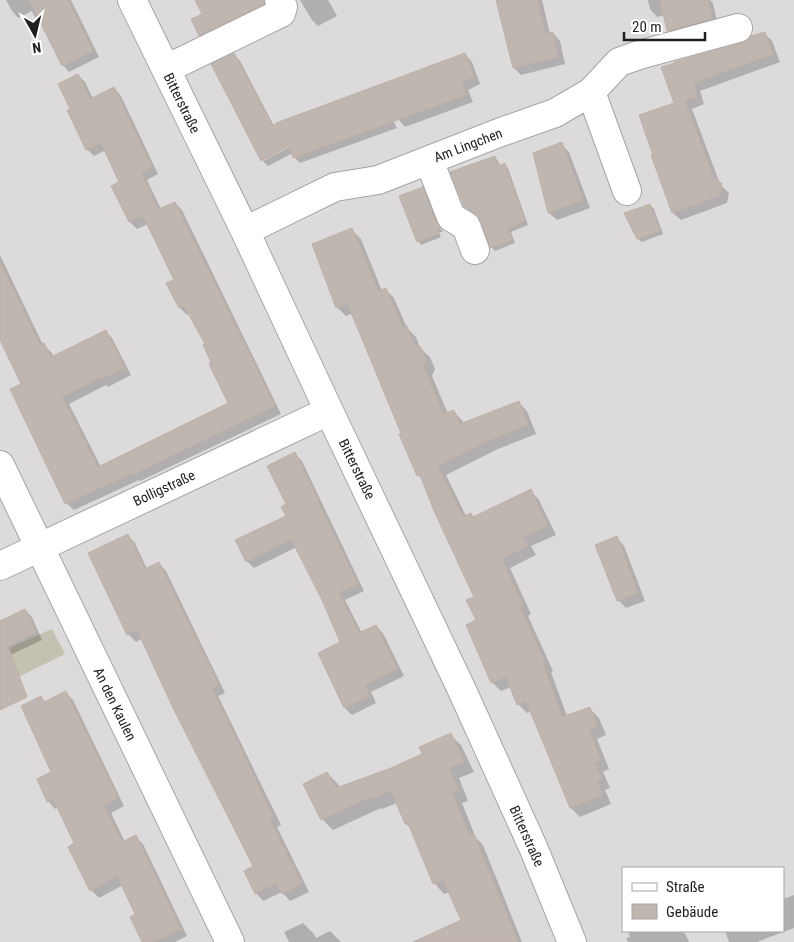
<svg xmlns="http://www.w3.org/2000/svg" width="794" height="942" font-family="'Roboto Condensed',sans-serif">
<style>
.residential{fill:#dcdadb;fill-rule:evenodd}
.construction{fill:#c3c2b0}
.parking{fill:#dedede}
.shadow{fill:#0003}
.building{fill:#bfb6b0;stroke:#bfb1a7}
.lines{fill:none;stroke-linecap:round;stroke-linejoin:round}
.minor-casing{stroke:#a5a5a5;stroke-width:30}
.minor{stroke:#fff;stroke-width:28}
.labels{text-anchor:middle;stroke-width:4.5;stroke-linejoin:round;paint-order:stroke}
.street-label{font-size:14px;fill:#1e1e1e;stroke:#fff}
</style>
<rect width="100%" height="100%" fill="#eeeae4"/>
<path class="residential" d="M0 0H794V942H0ZM623 868H783V931H623Z"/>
<path class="construction" d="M52 629 65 654 0 686V652Z"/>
<path class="parking" d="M419 147 422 155 377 172 374 164Z
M328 204 331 211 288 232 284 224Z
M376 516 397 562 387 578 365 536Z"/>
<path class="shadow" d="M6 0H71L99 57 69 72 63 65 41 24 35 17 32 11 18 18 12 11Z
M197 0H271L269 6 206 41 200 35 204 14Z
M300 0H328L337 16 318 26 312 20Z
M498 0H542L550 34 553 33 560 41 565 64 521 75 514 68Z
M648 0H710L713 3 718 26 676 38 668 30 665 15 657 17 650 9Z
M764 33 772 41 780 62 700 91 704 104 692 109 720 184 729 193 727 203 681 220 673 213 653 156 675 103 663 68 743 44Z
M465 54 472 62 480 84 468 90 473 102 405 127 398 119Z
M234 55 240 61 274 126 379 95 397 128 300 163 294 157 293 153 268 166 263 161 295 144 294 142 263 158Z
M78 75 85 82 93 99 114 88 121 96 158 174 147 180 161 209 175 203 182 210 281 414 140 481 139 480 74 510 66 503 23 385 0 337V255L43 345H44L51 352 54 357 105 331 112 338 131 375 108 387 106 385 69 404 101 467 230 404 206 345 189 313 187 315 180 308 175 280 148 224 137 229 130 222 121 182 106 150 94 156 87 149 71 109Z
M561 144 569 152 590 208 557 220 549 213Z
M494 157 498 161 500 166 504 165 508 168 528 225 511 232 515 243 495 251 491 247 480 217 465 206Z
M422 188 426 192 440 228 443 231 439 233 441 237 421 245 418 241Z
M650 205 654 209 663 234 642 242 638 239Z
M352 230 361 239 382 291 385 289 394 298 407 328 416 337 420 348 430 357 435 369 432 376 448 414 453 411 462 420 464 424 518 402 527 411 536 434 498 449 446 475 466 516 471 514 475 518 531 491 539 500 556 535 531 546 536 555 510 568 531 614 528 616 553 671 551 672 567 716 590 709 599 718 606 735 597 739 609 769 603 772 610 788 605 790 611 804 580 817 571 808 531 711 527 713 518 704 511 687 501 691 492 682 477 621 475 597 423 480 418 475 353 313 346 316 337 307Z
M295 454 302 461 364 591 345 600 362 633 376 626 383 633 404 676 371 692 376 703 352 715 345 708 319 654 341 643 323 600 297 547 254 568 247 561 287 516Z
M127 535 135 543 147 569 159 563 166 571 225 693 218 696 281 825 277 827 309 892 290 901 282 892 263 901 256 893 254 867 143 638 136 642 128 634Z
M617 538 624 546 645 601 626 608 618 600Z
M25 610 32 617 42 640 6 657 0 651V622Z
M66 693 73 700 124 806 111 813 125 842 136 837 143 844 187 936 175 942H144L137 915 123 885 99 898 91 890 70 847 76 844 58 807 55 809 48 801 38 780 53 773 41 698 45 702Z
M450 735 461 745 474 772 459 778 468 801 462 803 476 838 483 845 522 942H416L462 920 450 892 444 894 434 883 412 830 406 824 397 803 382 809 381 808 333 830 322 819 327 773 338 784 340 788 391 769 423 754Z
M794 895V928L757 942H729L725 931H783V899Z
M303 923 314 934 316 938 330 931 341 942H289L284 932Z
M628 931H666L667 932 672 931H681L686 935 689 942H628L626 938 630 937Z"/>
<path class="building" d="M29 0H68L93 51 62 66Z
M195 0H263L264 4 199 36 191 19 202 14Z
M496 0H538L545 34 553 32 558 57 513 68Z
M660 0H708L712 19 667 31Z
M765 32 773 54 694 83 697 97 685 101 713 176 722 184 720 196 672 213 651 155H653L639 115 674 103 661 67 675 63 674 62 742 43 749 39 751 36Z
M234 53 273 126 276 123 465 53 474 77 462 82 466 95 293 158 289 146 261 161 211 64Z
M78 74 90 99 114 87 152 167 141 172 158 209 152 212 175 202 275 406 132 475 131 474 65 504 10 389 21 384 0 340V262L40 345 44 343 51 357 106 330 125 368 100 380 99 378 62 397 98 467 228 403 209 364 211 362 203 345 205 344 184 306 179 308 166 283 174 280 143 216 129 222 111 186 119 182 101 143 86 150 67 110 70 109 58 84Z
M562 142 583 200 548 213 533 153Z
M495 156 498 166 505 163 525 221 508 228 512 240 490 248 481 221 477 214H475L464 206 450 172Z
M423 187 436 223 440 227 437 229 438 234 417 242 399 196Z
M650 204 660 231 637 239 624 213Z
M352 228 378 291 386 288 403 328 407 326 414 344 421 347 426 360 424 367 443 414 454 410 460 424 519 401 528 425 488 441 438 466 463 517 471 513 473 517 531 489 548 526 523 537 528 546 502 559 523 605 520 607 545 662 543 663 562 717 590 707 598 726 589 730 601 760 595 763 602 779 597 781 603 795 570 808 526 701 517 705 506 677 491 683 466 625 476 620 466 600 474 597 434 511 420 475 417 476 399 434 401 433 347 303 336 308 312 244Z
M295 452 318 500 317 501 358 584 339 593 359 633 376 625 397 669 365 685 370 696 344 708 318 653 340 642 322 600 291 539 246 562 235 540 286 516 281 507 286 504 267 466Z
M128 534 145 569 159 562 219 685 212 688 274 818 270 820 302 884 282 894 276 884 255 894 244 871 253 866 174 710 137 630 127 635 88 553Z
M617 536 638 593 617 601 595 545Z
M25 609 36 632 8 646 27 697 0 710V621Z
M66 691 118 798 104 805 122 842 136 835 181 929 152 942H142L130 917 135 914 117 876 90 891 68 847 74 843 53 799 47 802 37 779 51 772 21 706 41 696 44 702Z
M451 733 464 762 449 768 458 790 452 792 469 835 473 833 518 942H413L461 920 443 880 433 884 408 823 405 824 391 791 371 799 370 797 321 820 303 784 327 772 336 788 391 768 422 754 419 747Z"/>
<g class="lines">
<g class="minor-casing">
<path id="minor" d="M132 0 245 231 329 411 461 688 533 847 572 942
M166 69 281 13 283 7 279 0
M591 92 619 62 639 55 738 28
M429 160 451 217 466 226 475 250
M245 231 335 187 378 180 501 132 555 113 591 92 627 191
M0 465 230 942
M0 566 329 411"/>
</g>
<use href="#minor" class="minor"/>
</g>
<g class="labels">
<g class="street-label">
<text transform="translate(182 103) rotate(64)" y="5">Bitterstraße</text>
<text transform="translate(468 145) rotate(-21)" y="5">Am Lingchen</text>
<text transform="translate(357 469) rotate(64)" y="5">Bitterstraße</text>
<text transform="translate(164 488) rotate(-25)" y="5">Bolligstraße</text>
<text transform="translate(115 704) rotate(64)" y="5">An den Kaulen</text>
<text transform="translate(527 836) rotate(66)" y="5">Bitterstraße</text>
</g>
</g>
<rect x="622" y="867" width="162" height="65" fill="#ffffff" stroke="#a5a5a5"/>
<rect x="632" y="883" width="25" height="8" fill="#ffffff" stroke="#a5a5a5"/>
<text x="666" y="892" font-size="15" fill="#1e1e1e">Straße</text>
<rect x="632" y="904" width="25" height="15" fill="#bfb6b0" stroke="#a5a5a5"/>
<text x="666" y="917" font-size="15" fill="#1e1e1e">Gebäude</text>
<g transform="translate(35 35) rotate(172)" stroke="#ffffff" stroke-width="4" paint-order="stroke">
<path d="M0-4L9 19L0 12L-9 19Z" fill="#1e1e1e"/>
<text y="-8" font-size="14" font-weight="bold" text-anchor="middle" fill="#1e1e1e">N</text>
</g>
<path d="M624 32v8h81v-8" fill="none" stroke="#1e1e1e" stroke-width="2.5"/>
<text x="632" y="32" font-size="15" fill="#1e1e1e" stroke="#ffffff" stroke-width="4" paint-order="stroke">20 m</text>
</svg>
